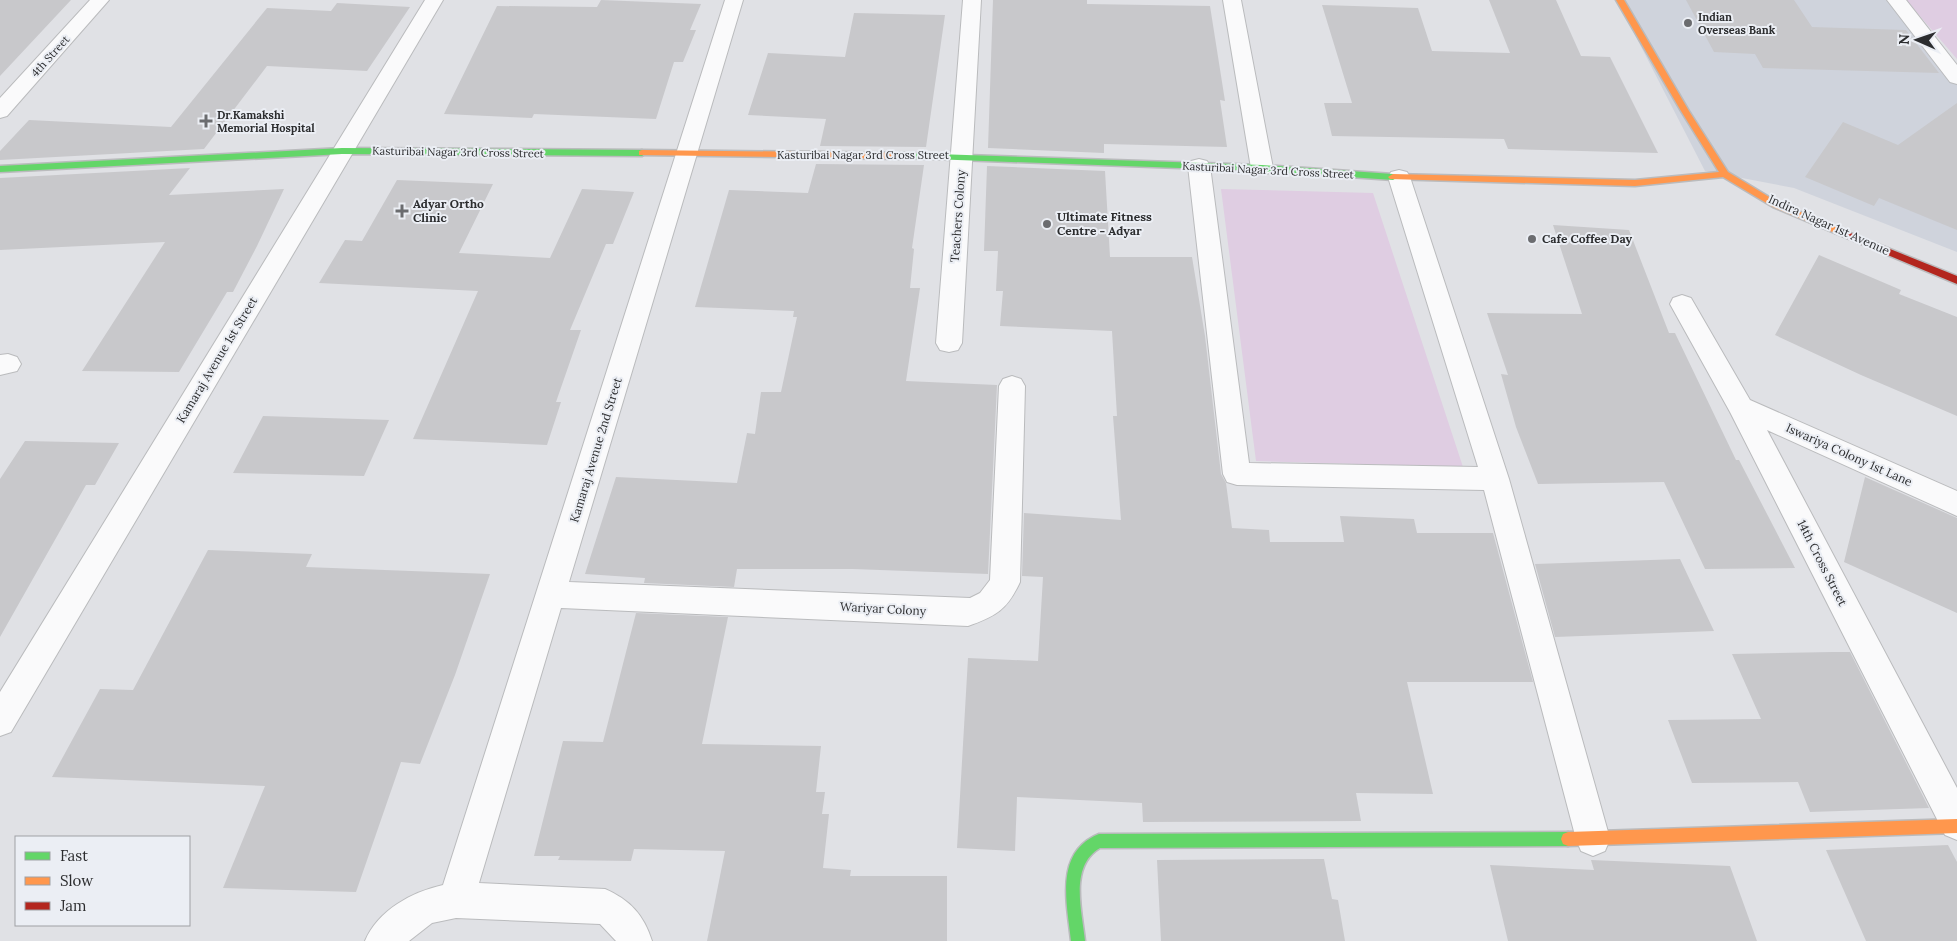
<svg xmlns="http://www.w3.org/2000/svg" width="1957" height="941" font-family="Lora,serif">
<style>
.built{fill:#cfd3dc}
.green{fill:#dfcde2}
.building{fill:#c8c8cb}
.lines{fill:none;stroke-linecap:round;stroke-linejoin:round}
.street-casing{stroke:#babbbd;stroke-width:2}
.fast-casing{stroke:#babbbd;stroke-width:3}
.slow-casing{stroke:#babbbd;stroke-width:3}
.jam-casing{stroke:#babbbd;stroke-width:3}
.street{fill:#fafafb;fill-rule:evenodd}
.fast{fill:#63d668;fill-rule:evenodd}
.slow{fill:#ff974d;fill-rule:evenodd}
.jam{fill:#b3261e;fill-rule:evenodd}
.poi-dot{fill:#6b6c6f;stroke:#ebeef4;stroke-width:2}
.labels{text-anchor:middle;stroke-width:4;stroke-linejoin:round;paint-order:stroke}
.far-poi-label{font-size:11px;font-weight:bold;fill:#2c2d2f;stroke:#ebeef4;text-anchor:start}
.far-street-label{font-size:11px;fill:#2c2d2f;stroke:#ebeef4}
.poi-label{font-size:12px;font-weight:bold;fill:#2c2d2f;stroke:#ebeef4;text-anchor:start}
.street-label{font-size:12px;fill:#2c2d2f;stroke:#ebeef4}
</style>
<rect width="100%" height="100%" fill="#e0e1e5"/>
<path class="built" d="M1617 0H1894L1957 81V252L1794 188 1705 171Z"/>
<path class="green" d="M1906 0H1957V59Z
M1221 189 1373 193 1463 467 1256 461Z"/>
<path class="building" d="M0 0H71L0 76Z
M601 0 701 4 690 30H696L683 62H674L656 119 534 114 532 118 444 114 497 6 597 7Z
M993 0H1087V4L1210 6 1225 101 1220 100 1227 147 1104 144V153L988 148Z
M1489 0H1556L1581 56 1610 57 1658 153 1508 149 1504 139 1332 136 1324 103H1352L1322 5 1418 8 1432 51 1510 53Z
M1686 0H1794L1812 27 1906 30 1939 73 1763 68 1755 54 1714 52Z
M337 3 410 7 367 71 267 66 204 149 0 160V151L29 120 171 127 267 8 331 11Z
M854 13 945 15 926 147 820 146 826 119 748 115 768 53 845 57Z
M1957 103V230L1879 198 1874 206 1805 177 1843 122 1898 145Z
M816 164 924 165 912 248 914 249 910 288H920L906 381 997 385 988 574 853 569H737L734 587 644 583 645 578 585 574 616 477 737 483 747 433 755 434 761 392H781L797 317H793L794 311 695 307 729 190 808 193Z
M987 166 1105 171 1110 257H1192L1205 336 1221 474 1226 483 1232 528 1269 530 1270 542H1344L1340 516 1414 519 1417 533H1493L1533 682H1407L1433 794 1356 793 1361 821 1143 822 1142 803 1017 797 1015 851 957 848 968 658 1038 661 1043 577 1022 576 1024 513 1121 520 1113 416H1117L1112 331 1000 326 1003 291H996L998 251H984Z
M190 168 169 195 284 189 257 246 233 292H227L179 372 82 371 165 242 0 250V178Z
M397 180 493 184 459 253 550 258 582 189 634 192 613 244H606L570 330H581L556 402H561L547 445 413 439 478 291 319 283 345 240 362 241Z
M1553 225 1629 230 1669 333H1675L1736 460H1739L1795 568 1705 569 1664 482 1538 484 1516 427 1501 374 1508 375 1487 313 1582 314Z
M1819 255 1901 290 1899 294 1957 317V416L1861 375 1775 335Z
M263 416 389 420 364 476 233 473Z
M25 441 119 443 95 485H86L0 637V479Z
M1865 477 1957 518V613L1844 562Z
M208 550 312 554 306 567 490 574 455 675 420 764 401 762 356 892 223 888 265 786 52 777 100 689 133 690Z
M1680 559 1714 631 1555 637 1535 564Z
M636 613 728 617 702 744 821 746 816 792H825L822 814H829L823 868 851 870 850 876H947V941H707L725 851 634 849 631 861 558 860 560 856H534L563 741 603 742Z
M1832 652H1850L1929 808 1810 812 1798 782 1692 783 1668 720 1761 719 1732 654Z
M1948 845 1957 862V941H1866L1826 850Z
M1324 859 1332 899 1338 900 1345 941H1161L1157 860Z
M1591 860 1730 866 1757 941H1508L1490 865 1594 870Z"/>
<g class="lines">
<g class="street-casing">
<path id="street" d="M90 0H109L7 116 0 118V98Z
M425 0H443L11 732 0 736V692Z
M725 0H743L569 582 970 598 980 593 990 580 999 386 1003 379 1012 376 1021 379 1025 386 1020 582C1007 610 996 616 968 626L561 608 479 883 605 889C630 900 644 915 652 941H616L600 924 456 918 432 923 409 941H365C378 910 412 892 443 885Z
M963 0H981L962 343 958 350 949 352 940 350 936 343Z
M1223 0H1241L1273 168 1270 173 1262 175 1254 173 1251 168Z
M1887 0H1906L1957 65V84L1950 82Z
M1199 159 1207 161 1210 166 1249 463 1478 467 1388 177 1391 172 1399 170 1407 172 1410 177 1509 479 1610 839 1605 851 1593 856 1581 851 1576 839 1484 490 1237 485 1227 482 1223 474 1188 166 1191 161Z
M1682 295 1691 298 1750 400 1957 491V516L1767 430 1957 788V840L1945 835 1730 412 1670 304 1673 298Z
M8 354 17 357 21 364 17 371 0 375V355Z"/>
</g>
<g class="fast-casing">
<path id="fast" d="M342 148 642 150 646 153 642 156 342 154 0 172V166Z
M907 153 1262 165 1393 174 1398 177 1393 180 1262 171 904 158V154Z
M1568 832 1573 834 1575 839 1573 844 1568 846 1100 848C1069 866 1082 911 1085 941H1071C1067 903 1054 852 1099 834Z"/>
</g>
<g class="slow-casing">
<path id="slow" d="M1616 0H1624L1689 111 1728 172 1779 203 1841 229V233H1835L1773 207 1723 177 1635 186 1390 179 1388 177 1393 174 1635 180 1719 172 1681 111Z
M642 150 907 153 911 156 907 159 639 155V151Z
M1957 819V833L1568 846 1563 844 1561 839 1563 834 1568 832Z"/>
</g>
<g class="jam-casing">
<path id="jam" d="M1838 228 1957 276V284L1835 233V229Z"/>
</g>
<use href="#street" class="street"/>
<use href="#fast" class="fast"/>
<use href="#slow" class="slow"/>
<use href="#jam" class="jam"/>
</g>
<g class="poi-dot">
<circle cx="1688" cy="23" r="5"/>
<path d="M203.5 113.5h5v5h5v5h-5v5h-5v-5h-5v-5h5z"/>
<path d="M399.5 203.5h5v5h5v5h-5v5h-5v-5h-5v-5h5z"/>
<circle cx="1047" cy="224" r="5"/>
<circle cx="1532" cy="239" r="5"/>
</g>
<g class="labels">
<g class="far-poi-label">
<text x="1698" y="21">Indian<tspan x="1698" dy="13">Overseas Bank</tspan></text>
<text x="217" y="119">Dr.Kamakshi<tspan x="217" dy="13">Memorial Hospital</tspan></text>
</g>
<g class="far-street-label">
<text transform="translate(50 56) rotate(-48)" y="4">4th Street</text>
<text transform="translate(458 152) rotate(1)" y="4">Kasturibai Nagar 3rd Cross Street</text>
<text x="863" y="159">Kasturibai Nagar 3rd Cross Street</text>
<text transform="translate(1268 170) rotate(3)" y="4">Kasturibai Nagar 3rd Cross Street</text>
</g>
<g class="poi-label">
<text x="413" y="208">Adyar Ortho<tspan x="413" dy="14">Clinic</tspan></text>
<text x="1057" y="221">Ultimate Fitness<tspan x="1057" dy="14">Centre - Adyar</tspan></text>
<text x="1542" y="243">Cafe Coffee Day</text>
</g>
<g class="street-label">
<text transform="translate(958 216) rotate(-86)" y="4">Teachers Colony</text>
<text transform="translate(1829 225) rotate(24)" y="4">Indira Nagar 1st Avenue</text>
<text transform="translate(217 360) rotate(-59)" y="4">Kamaraj Avenue 1st Street</text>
<text transform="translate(596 450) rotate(-73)" y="4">Kamaraj Avenue 2nd Street</text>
<text transform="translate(1849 455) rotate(24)" y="4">Iswariya Colony 1st Lane</text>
<text transform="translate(1822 563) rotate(63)" y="4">14th Cross Street</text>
<text transform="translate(883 609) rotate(3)" y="4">Wariyar Colony</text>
</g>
</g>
<rect x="15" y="836" width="175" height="90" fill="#ebeef4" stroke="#9fa1a5"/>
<rect x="25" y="852" width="25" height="8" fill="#63d668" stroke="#9fa1a5"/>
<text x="60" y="861" font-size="15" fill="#2c2d2f">Fast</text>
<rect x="25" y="877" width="25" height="8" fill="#ff974d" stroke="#9fa1a5"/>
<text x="60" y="886" font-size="15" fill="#2c2d2f">Slow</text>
<rect x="25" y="902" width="25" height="8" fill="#b3261e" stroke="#9fa1a5"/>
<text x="60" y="911" font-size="15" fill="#2c2d2f">Jam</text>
<g transform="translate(1917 40) rotate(272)" stroke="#ebeef4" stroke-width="4" paint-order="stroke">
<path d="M0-4L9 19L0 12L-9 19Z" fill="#2c2d2f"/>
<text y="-8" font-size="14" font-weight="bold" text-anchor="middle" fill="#2c2d2f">N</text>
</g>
</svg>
